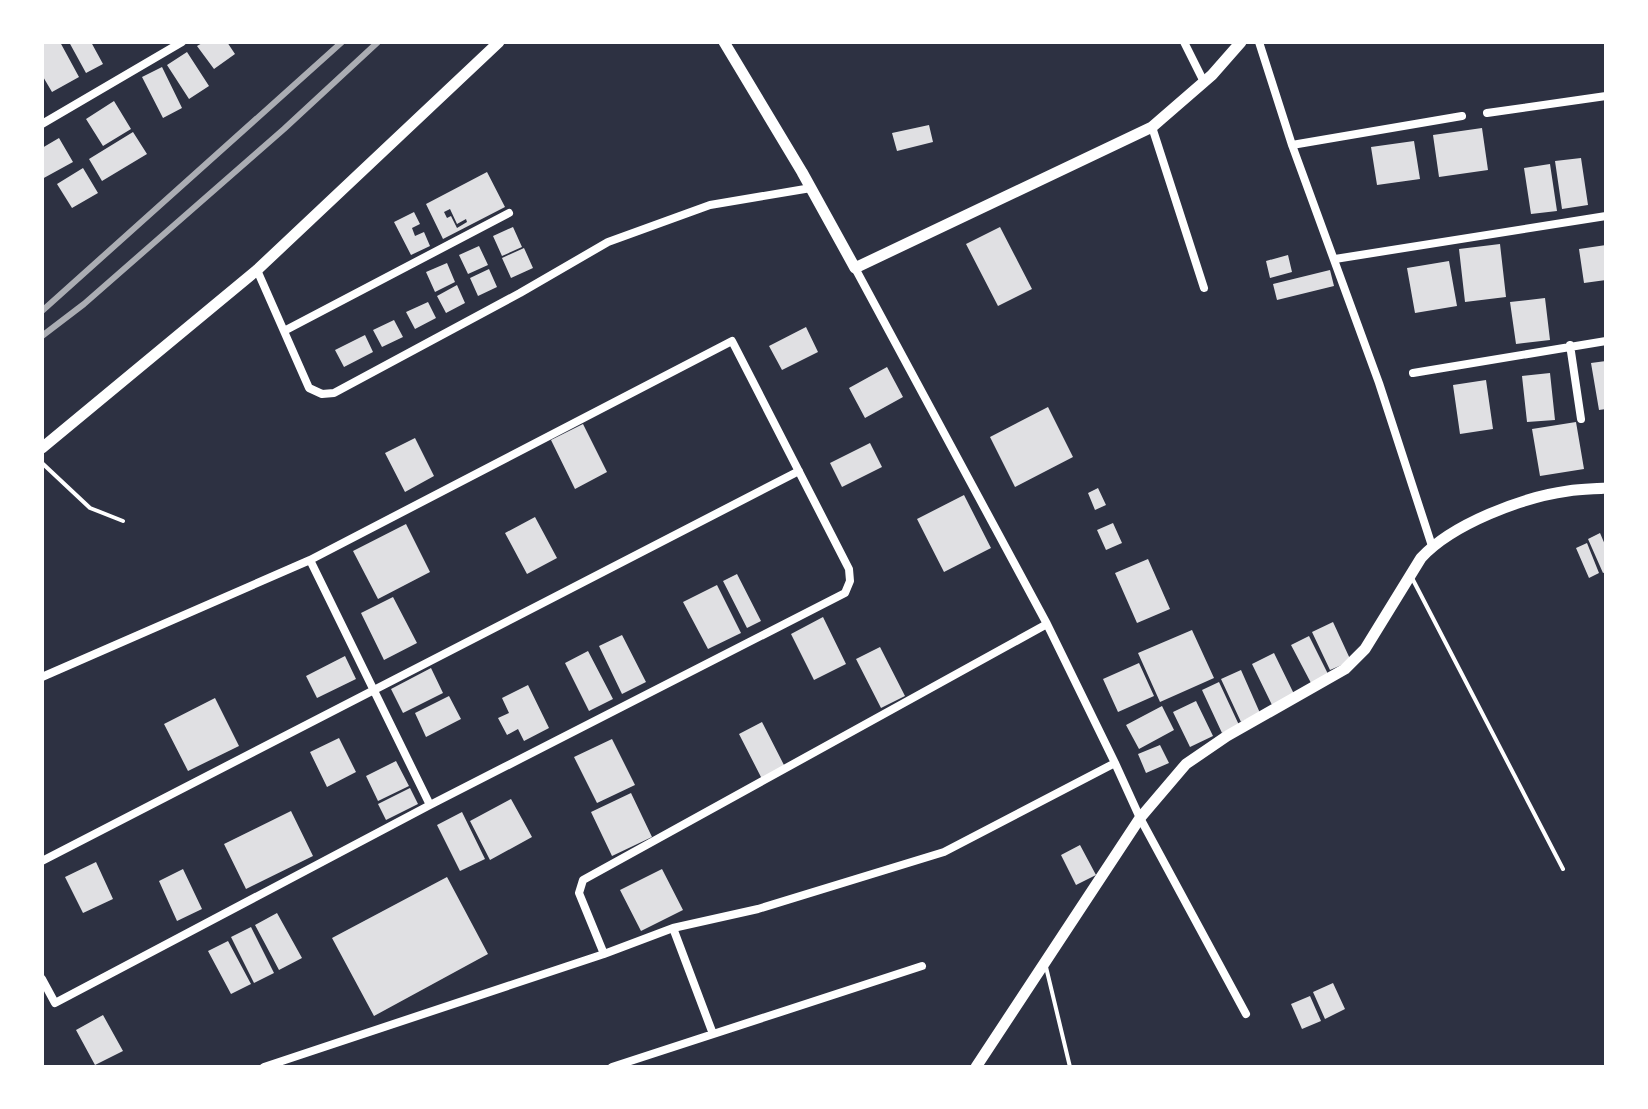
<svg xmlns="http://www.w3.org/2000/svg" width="1648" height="1109" font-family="'PT Sans',sans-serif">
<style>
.building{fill:#e0e0e3;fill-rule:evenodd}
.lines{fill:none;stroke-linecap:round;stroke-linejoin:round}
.service{stroke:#fff;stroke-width:4}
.minor{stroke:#fff;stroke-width:8}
.tertiary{stroke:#fff;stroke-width:11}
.rail{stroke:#abadb3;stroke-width:6}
</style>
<rect width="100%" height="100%" fill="#2d3142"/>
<path class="building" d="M42 42H60L79 77 52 92 42 75Z
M69 42H91L103 64 86 73Z
M204 42H227L235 54 214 69 197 46Z
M187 52 209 86 189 99 167 65Z
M162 67 182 108 163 118 142 77Z
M114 101 131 129 103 146 86 119Z
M929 125 933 142 897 151 892 133Z
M1482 128 1488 170 1439 177 1433 135Z
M133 132 147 154 102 181 89 159Z
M59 138 73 162 42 179V148Z
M1414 141 1420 179 1377 185 1371 147Z
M1581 158 1588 205 1562 209 1555 161Z
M1550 164 1557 211 1531 214 1524 168Z
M83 168 98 193 72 208 57 184Z
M487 172 505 207 443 239 426 204ZM450 209 457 224 466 219 467 222 457 228 451 216 447 218 444 212Z
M414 212 420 224 412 228 415 236 424 232 430 246 411 255 394 222Z
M513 227 522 247 502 256 493 236Z
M1000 227 1032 289 998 306 966 244Z
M1500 244 1506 297 1465 302 1459 249Z
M1606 245V280L1584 283 1579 249Z
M479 246 488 265 468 274 459 255Z
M524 248 533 268 511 278 502 258Z
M1288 255 1292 272 1270 278 1266 261Z
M1449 261 1457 306 1415 313 1407 268Z
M447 263 455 282 435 292 426 272Z
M489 269 497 287 478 296 470 278Z
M1330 270 1334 286 1277 300 1273 284Z
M457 285 465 303 446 313 437 296Z
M1545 298 1550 340 1516 344 1510 302Z
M428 302 436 318 415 329 406 312Z
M394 320 403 337 382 347 373 330Z
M806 327 818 352 782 370 769 346Z
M365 335 373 352 344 367 335 350Z
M1606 361V409L1599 410 1591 363Z
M887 367 903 397 865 418 849 388Z
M1550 373 1555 420 1527 422 1522 376Z
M1486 380 1493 429 1460 434 1453 385Z
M1048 407 1073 457 1015 487 990 437Z
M1576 422 1584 469 1540 476 1532 429Z
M583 424 607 472 575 489 551 440Z
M415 438 434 476 405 492 385 453Z
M870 443 882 467 842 487 830 463Z
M1098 488 1106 505 1095 510 1088 493Z
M964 495 991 548 944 572 917 519Z
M535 517 557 558 527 574 505 533Z
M1113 523 1122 543 1106 550 1097 530Z
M406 524 430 572 378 599 353 551Z
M1600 533 1606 547V572L1603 573 1588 539Z
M1587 543 1599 573 1589 578 1576 548Z
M1148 559 1170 609 1137 623 1115 573Z
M737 574 761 621 747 628 723 581Z
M717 585 741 633 708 649 683 602Z
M393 597 417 643 384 660 361 613Z
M823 617 846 664 814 680 791 634Z
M1333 622 1351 661 1330 670 1312 632Z
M1192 630 1214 678 1160 702 1138 653Z
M622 635 646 682 622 694 599 646Z
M1309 636 1328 674 1311 683 1291 645Z
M880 647 905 696 881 708 856 659Z
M588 651 613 699 589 711 565 663Z
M1274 653 1294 694 1272 705 1252 664Z
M345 656 356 679 317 698 306 676Z
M1139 663 1154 696 1118 712 1103 679Z
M431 668 443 693 403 713 391 689Z
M1241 670 1260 713 1241 722 1221 679Z
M1219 682 1239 725 1222 733 1202 690Z
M528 685 549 728 524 741 518 729 507 735 498 718 509 713 502 698Z
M449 696 461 719 426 737 415 713Z
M215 698 239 746 188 771 164 724Z
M1196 701 1213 736 1190 747 1173 712Z
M1162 706 1174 730 1139 749 1126 725Z
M762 722 785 767 762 779 739 734Z
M339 738 356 772 327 787 310 752Z
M612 739 635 785 597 803 574 757Z
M1160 745 1169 763 1146 773 1138 754Z
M396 761 409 786 378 801 366 776Z
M410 788 418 804 386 820 378 804Z
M631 793 652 837 612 856 591 812Z
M511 799 532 837 490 860 470 821Z
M291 811 313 856 246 889 224 844Z
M462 812 485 859 460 871 437 825Z
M1080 845 1096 875 1076 885 1061 855Z
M96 862 113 899 83 913 65 877Z
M183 869 202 909 177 921 159 881Z
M662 869 683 910 641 931 620 890Z
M447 877 488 954 374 1016 332 938Z
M277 913 302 958 279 970 255 925Z
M251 927 274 973 254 983 231 937Z
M228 941 251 984 231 994 208 951Z
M1333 983 1345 1009 1325 1019 1313 992Z
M1310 996 1321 1021 1302 1029 1291 1004Z
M103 1015 123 1051 95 1065 76 1030Z"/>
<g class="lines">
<path class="service" d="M42 463 90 508 123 521
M1411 576 1563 869
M1046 967 1070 1067"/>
<path class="minor" d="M1184 42 1204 82
M1259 42 1292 145 1379 383 1432 546
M1487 113 1606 96
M42 124 182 42
M1152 127 1204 288
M1292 145 1462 116
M1335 259 1606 216
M855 268 1047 624 1115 763
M257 270 309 388 322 394 334 393 520 293 608 242 710 205 811 188
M284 331 509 213
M1570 345 1581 419
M1413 373 1606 341
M310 560 430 805
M42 677 310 560 732 341 849 569 850 581 845 593 430 805 55 1003 42 979
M42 861 799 471
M673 928 713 1034
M604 954 579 893 583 880 1047 624
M264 1067 604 954 673 928 758 909 944 852 1115 763 1140 818 1246 1014
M612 1067 922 966"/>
<path class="tertiary" d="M724 42 802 172 855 268 1152 127 1212 75 1241 42
M42 448 257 270 499 42
M976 1067 1140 818 1186 764 1227 736 1345 669 1365 649 1421 558C1452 524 1523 497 1568 491 1581 489 1594 489 1606 488"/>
<path class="rail" d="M42 311 342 42
M42 336 84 304 284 129 378 42"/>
</g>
<rect width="1648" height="1109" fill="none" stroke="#ffffff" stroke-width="88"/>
</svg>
